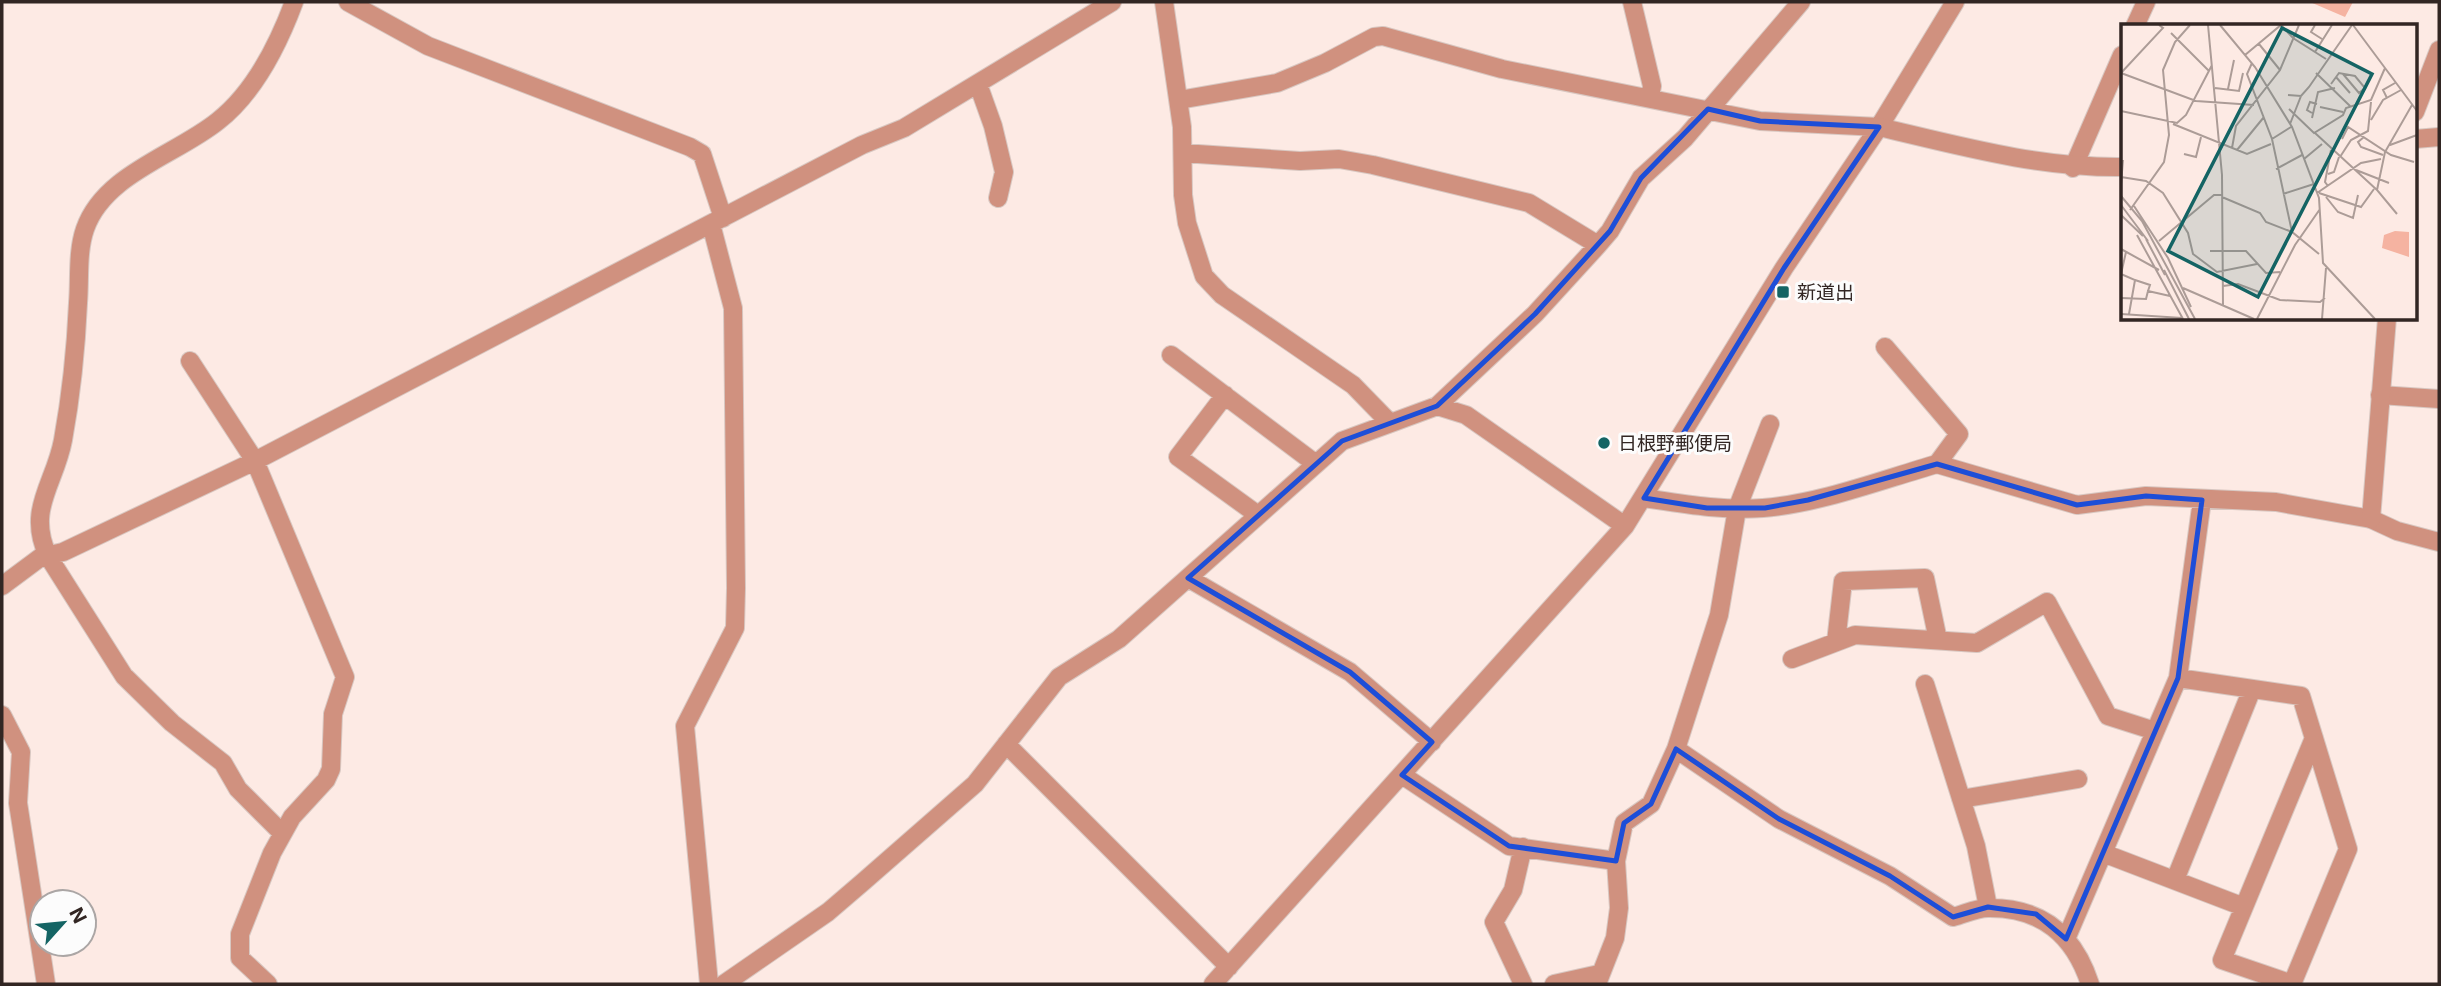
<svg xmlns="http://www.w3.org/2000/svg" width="2441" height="986" font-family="Inter,'Noto Sans JP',sans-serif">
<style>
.green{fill:#f5b3a1}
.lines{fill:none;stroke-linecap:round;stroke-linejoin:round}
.minor-casing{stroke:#d8c7c1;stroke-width:20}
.tertiary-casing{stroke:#d8c7c1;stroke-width:20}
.minor{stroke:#d0917f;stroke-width:18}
.tertiary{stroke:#d0917f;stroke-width:18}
.marked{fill:none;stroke:#1d4ed8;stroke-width:5;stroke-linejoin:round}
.poi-dot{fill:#146464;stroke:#fcfcfc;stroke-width:2.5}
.labels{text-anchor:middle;stroke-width:6;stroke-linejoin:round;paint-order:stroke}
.poi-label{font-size:19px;fill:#322623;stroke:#fcfcfc;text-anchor:start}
.inset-road{fill:none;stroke:#ac9c97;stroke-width:2}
.view{fill:#146464;fill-opacity:0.15;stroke:#146464;stroke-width:3.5}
.inset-edge{fill:none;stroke:#322623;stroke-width:3.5}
</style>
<rect width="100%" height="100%" fill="#fdeae4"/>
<path class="green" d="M2310 2H2353L2345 17Z"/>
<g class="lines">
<g class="minor-casing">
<path id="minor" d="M348 2 428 46 690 147 702 154 723 218
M1164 2 1182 127 1183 195 1187 223 1204 276 1222 295 1353 385 1390 423
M1632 2 1652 86 1650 97
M2135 26 2146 2
M978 84 993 126 1004 172 998 198
M1179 100 1277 83 1325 63 1374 37 1383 36 1502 69 1760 121 1879 127
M1183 153 1300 161 1339 159 1373 165 1529 203 1598 245
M2073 168 2122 55
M1885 347 1959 434 1937 464 2077 505 2146 496 2276 502 2371 519 2397 531 2439 542
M1171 355 1316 464
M190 361 255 461 345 677 333 714 331 769 326 780 292 817 272 853 240 934V958L268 984
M1225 395 1178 457 1258 515
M2380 395 2439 399
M1437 406 1466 415 1625 526
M1770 424 1737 509 1719 615 1676 749 1779 819 1890 876 1953 917C1965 914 1978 907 1990 908 2042 908 2074 935 2090 984
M1644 498C1684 504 1723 511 1763 508 1822 503 1881 480 1937 464
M1188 578 1350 672 1432 742
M2 586 41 557 63 552 255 461 862 145 904 128 1112 2
M1836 642 1843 581 1925 578 1938 640
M1792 659 1855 635 1977 643 2047 602 2108 716 2155 731
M2178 678 2301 696 2348 849 2292 984 2222 960 2314 738
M1925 684 1976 846 1988 907
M2 715 21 752 18 803 46 984
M1006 744 1229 967
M1402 775 1509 846 1616 861
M1961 799 2078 779
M282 833 238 789 223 763 172 723 124 676 48 556C26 509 55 484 63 440 71 396 76 348 78 303 80 279 77 252 85 229 104 174 176 155 218 121 255 92 278 45 294 2
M2103 853 2244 907
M2175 880 2252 689
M2066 939 2178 678 2202 500
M709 984 685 726 735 628 736 588 733 308 711 224
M724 984 828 912 863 882 975 784 1059 677 1119 639 1342 441 1437 406 1535 314 1598 245 1610 231 1641 178 1685 138 1801 2
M1213 984 1625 526 1784 268 1879 127 1955 2
M1523 984 1494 922 1513 890 1523 847
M1554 984 1599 974
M1597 984 1615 938 1619 908 1616 861 1624 823 1651 804 1676 749"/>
</g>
<g class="tertiary-casing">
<path id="tertiary" d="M2415 112 2439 50
M1879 127C1960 146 2039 168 2122 167
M2415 139 2439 137
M2371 519 2387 318"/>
</g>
<use href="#minor" class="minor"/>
<use href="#tertiary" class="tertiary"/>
</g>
<path class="marked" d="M1708 109 1760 121 1879 127 1784 268 1644 498 1707 508H1765L1808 500 1937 464 2077 505 2146 496 2202 500 2178 678 2066 939 2036 914 1988 907 1953 917 1890 876 1779 819 1676 749 1651 804 1624 823 1616 861 1509 846 1402 775 1432 742 1350 672 1188 578 1342 441 1437 406 1535 314 1610 231 1641 178Z"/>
<g class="poi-dot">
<rect x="1776" y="285" width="14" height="14" rx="3.5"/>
<circle cx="1604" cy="443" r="7"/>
</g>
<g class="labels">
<g class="poi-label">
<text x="1797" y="299">新道出</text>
<text x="1618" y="450">日根野郵便局</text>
</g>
</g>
<g transform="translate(2121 24)">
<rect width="296" height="296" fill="#fdeae4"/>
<path d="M274 207 288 208V233L261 224 263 211Z" fill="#f5b3a1"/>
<path class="inset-road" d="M87 1 101 151 102 282M99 1 134 43 171 103 198 174 202 239 254 295M194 1 190 8 201 15M232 1 296 87M50 9 88 47M138 20 159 46M194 28 211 1M124 31 160 1 172 14 205 35M131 39 126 50 151 115 171 208M0 49 75 77 133 81M0 49 42 4 38 1M195 49 229 82M215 53 229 69M210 60 218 49 234 52 244 64 238 69 222 50M94 64 118 67 122 49M107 65 113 36M167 71 180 72 188 63 231 1M266 74 262 66 274 59M199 83 222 88M168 85 193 109 222 91 225 84 250 76 264 44M0 87 56 99 65 91 91 41M191 89 186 86 189 78 196 80M191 94 197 68 214 64M250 96 262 76 280 66M52 100 126 130 150 120M169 100 180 72M194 109 256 166M243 113 237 118 240 123 262 131M151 115 170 103M221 115 227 103 270 131 293 138M269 121 296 111M111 124 115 102 159 46 178 1M116 126 143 93M63 130 75 133 80 113M219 133 230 116 247 107 250 78M183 135 201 120M155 145 181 131M235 146 268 159M207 150 213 148 218 133M0 153 25 157 42 169 67 209 72 230 96 248 136 240M0 160 2 136M207 162 204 158 210 126M196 169 240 139 260 135M198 169 240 183 253 165M162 170 193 160M0 172 21 197 74 295M101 173 139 189 145 198 171 208 198 230M205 173 217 188 232 194 237 171M0 181 27 217M13 182 47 234 70 283M9 186 43 138 48 111 42 46 54 18 69 1M276 190 256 166 264 128 291 81M0 191 22 212M16 211 62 295M25 215 44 251M38 217 93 171H101M0 225 38 246M89 227H125L145 249 159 248M43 246 68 295M0 250 14 256 8 290M0 250 5 228M14 256 29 261 27 267 49 272M102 262 117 260 159 276 199 278 204 274M62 264 133 295M0 274 25 275 27 267M0 290 61 294M136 295 174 221 199 185M201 295 205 244"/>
<path class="view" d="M161 4 251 50 137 273 47 227Z"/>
<rect width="296" height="296" class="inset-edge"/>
</g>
<rect width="2441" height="986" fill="none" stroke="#322623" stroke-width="7"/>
<g transform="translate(63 923) rotate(63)"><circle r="33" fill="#fcfcfc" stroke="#aba6a5" stroke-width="2"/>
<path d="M0-5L12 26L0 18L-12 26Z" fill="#146464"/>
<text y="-10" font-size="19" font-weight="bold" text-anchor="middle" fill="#322623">N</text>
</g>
</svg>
